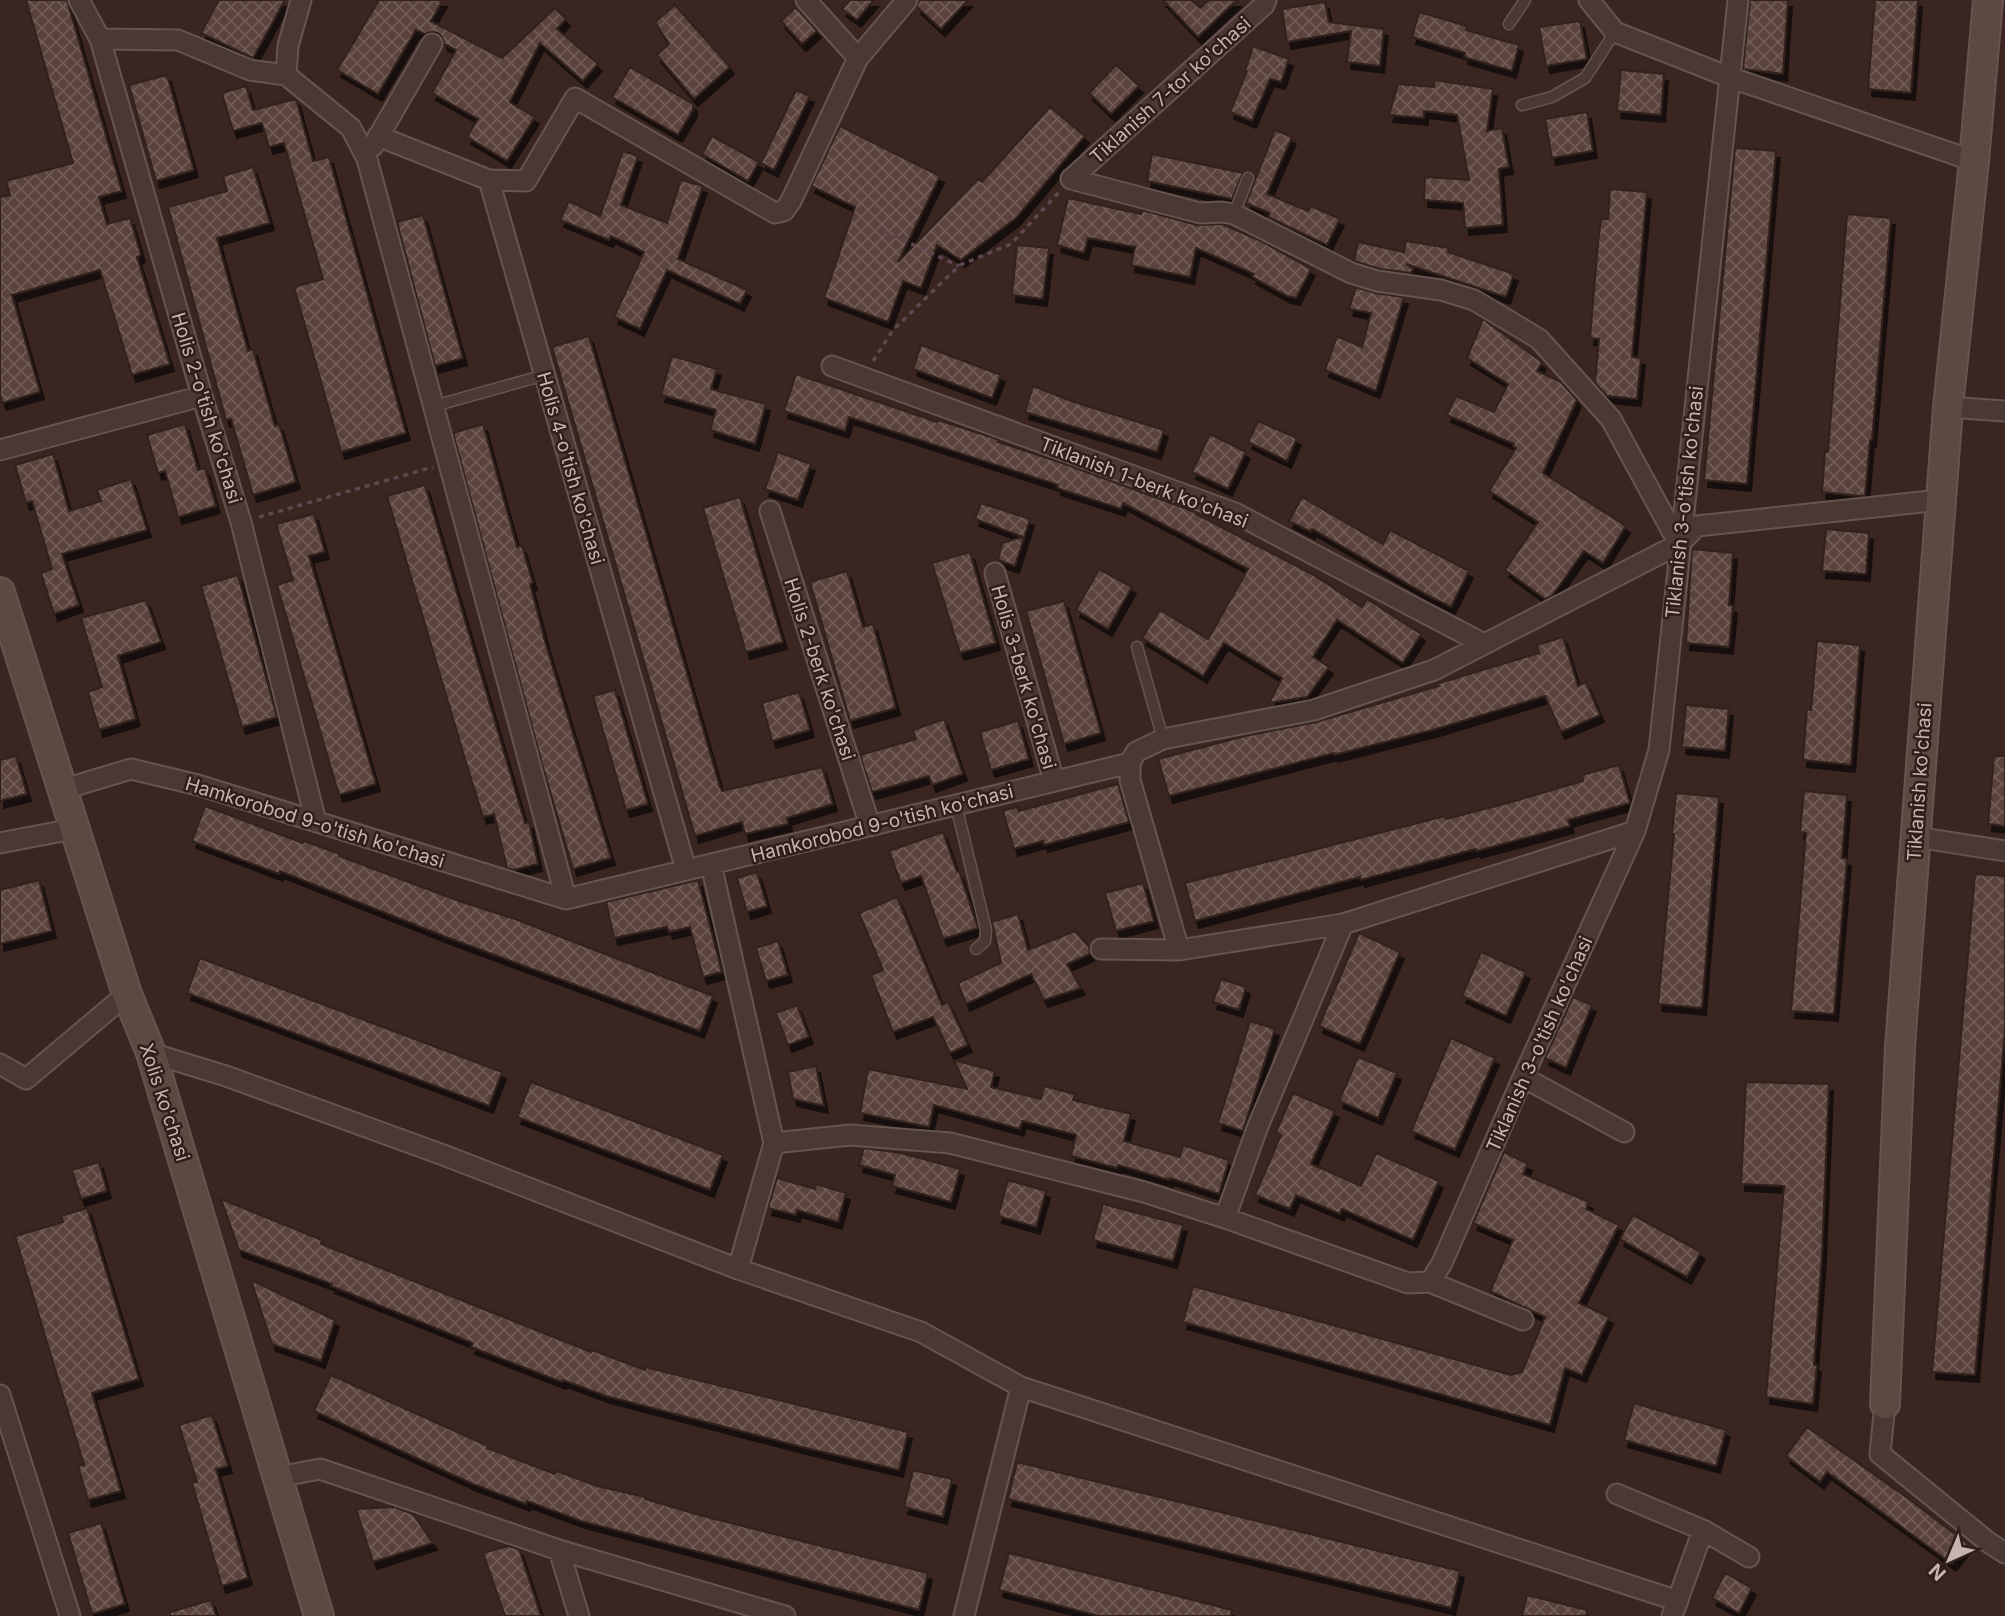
<svg xmlns="http://www.w3.org/2000/svg" width="2005" height="1616" font-family="Inter,sans-serif">
<style>
.building{fill:url(#building-cross-hatch);stroke:#31201c;stroke-width:2;filter:url(#shadow)}
.lines{fill:none;stroke-linecap:round;stroke-linejoin:round}
.lane-casing{stroke:#65544f;stroke-width:13}
.street-casing{stroke:#65544f;stroke-width:23}
.secondary-casing{stroke:#65544f;stroke-width:32}
.path{stroke:#5e474e;stroke-width:3.5;stroke-dasharray:5 5;stroke-linecap:butt}
.lane{stroke:#4a3834;stroke-width:10}
.street{stroke:#4a3834;stroke-width:19}
.secondary{stroke:#5d4842;stroke-width:28}
.labels{text-anchor:middle;stroke-width:5;stroke-linejoin:round;paint-order:stroke}
.street-label{font-size:19px;fill:#c6b4af;stroke:#2f1e1a}
</style>
<defs>
<pattern id="building-cross-hatch" width="8" height="8" patternUnits="userSpaceOnUse" patternTransform="scale(1.75)"><rect width="8" height="8" fill="#5a423d"/><path d="M0 0l8 8M0 8l8-8" fill="none" stroke="#705b56"/></pattern>
<filter id="shadow"><feDropShadow dx="4" dy="7" stdDeviation="0" flood-color="#0009"/></filter>
</defs>
<rect width="100%" height="100%" fill="#3a2521"/>
<path class="building" d="M26 0H67L122 191 99 197 107 224 130 218 141 255 137 257 170 364 132 375 100 270 12 295 40 392 2 403 0 394V197L10 195 6 181 73 163Z
M219 0H285L253 58 201 33Z
M379 0H443L431 21 502 58 555 8 566 19 557 29 598 64 583 81 540 43 510 102 535 117 507 161 467 137 478 119 432 93 456 50 444 44 442 37 438 33 431 32 425 34 416 30 378 94 337 70Z
M850 0H874L857 20 842 9Z
M919 0H968L941 29 917 7Z
M1163 0H1191L1200 8 1209 0H1237L1198 37Z
M1750 0H1788L1783 74 1743 69Z
M1875 0H1918L1911 93 1868 89Z
M1325 2 1329 22 1384 29 1380 66 1347 62 1351 31 1287 42 1282 9Z
M675 5 730 67 694 99 657 55 669 44 655 22Z
M796 7 817 31 802 44 781 21Z
M1419 12 1467 26 1466 30 1519 45 1512 71 1464 57 1465 53 1412 37Z
M1580 21 1587 59 1546 66 1539 27Z
M1253 46 1289 59 1281 82 1270 79 1252 121 1230 112 1247 71H1245Z
M1116 65 1139 86 1111 114 1089 93Z
M630 67 693 104V110L678 135 612 97Z
M1621 70 1664 74 1661 115 1617 111Z
M167 75 194 170 156 181 129 85Z
M1434 80 1493 89 1487 131 1502 128 1509 167 1499 169 1503 225 1465 228 1463 203 1424 200 1425 177 1469 180 1457 115 1424 111V118L1389 115 1398 84 1434 87Z
M246 86 253 110 296 99 313 161 329 157 406 433 341 452 294 287 323 279 284 143 269 147 262 123 233 131 222 93Z
M796 90 810 96 774 170 761 163Z
M1050 107 1085 136 1016 218 961 260 937 245 921 288 903 281 888 322 824 298 855 207 811 186 840 126 940 176 898 262 978 179 982 182Z
M1587 112 1593 151 1552 158 1545 119Z
M1275 130 1292 137 1267 194 1308 211 1311 206 1340 219 1327 245 1268 217 1270 213 1246 203Z
M712 136 759 162 748 181 702 154Z
M1735 148 1776 151 1747 484 1704 480Z
M623 151 638 156 621 205 667 223 681 180 703 186 678 259 747 290 740 304 667 270 640 329 614 317 644 252 611 236 609 240 560 220 569 201 600 216Z
M1152 154 1243 173 1232 199 1147 181Z
M253 167 270 223 217 238 248 351 253 349 275 426 279 424 296 482 253 495 231 419 226 420 168 207 227 191 223 176Z
M1610 189 1647 192 1632 357 1641 358 1637 399 1607 396 1595 383 1599 339 1590 338 1598 243 1601 219H1608Z
M1068 198 1141 214 1142 210 1197 225 1222 224 1261 241 1311 269 1296 298 1287 296 1252 277 1254 274 1196 248 1190 277 1131 265 1135 247 1088 238 1084 253 1057 245Z
M1847 214 1891 218 1872 440H1870L1865 496H1861L1822 492 1825 451 1828 452Z
M423 215 463 358 435 366 397 222Z
M1406 241 1449 248 1448 252 1514 274 1506 297 1406 264 1413 269 1411 273 1380 269 1354 261 1358 242 1404 252Z
M1017 245 1049 248 1043 299 1012 295Z
M1356 287 1375 293 1404 297 1376 391 1325 370 1337 336 1362 347 1371 313 1349 309Z
M1483 319 1542 362 1537 371 1561 382 1577 400 1543 473 1626 526 1603 563 1584 551 1552 596 1545 599 1505 570 1538 522 1489 491 1516 448 1513 446 1514 444 1447 415 1456 396 1494 412 1508 384 1467 358Z
M589 336 720 787 722 791 822 767 833 804 787 818 788 824 745 834 742 822 695 836 552 347Z
M921 345 1001 375 992 398 913 369Z
M672 356 717 369 711 389 766 404 755 444 710 430 716 410 661 395Z
M796 374 937 422 938 420 991 437 999 440 998 442 1065 464 1195 512 1196 514 1314 575 1362 607 1367 599 1421 634 1403 663 1337 620 1313 657 1329 667 1307 697 1269 703 1282 678 1224 643 1203 676 1142 638 1160 610 1208 639 1248 569 1123 503 1121 509 1057 488 1058 485 849 417 845 431 784 411Z
M1033 386 1074 402 1164 430 1157 452 1025 412Z
M1258 421 1297 438 1287 461 1248 442Z
M185 424 198 470 205 468 216 506 178 517 165 471 158 473 147 435Z
M483 424 517 547 522 546 533 583 530 584 546 645 611 858 573 869 542 764 453 433Z
M1210 434 1246 452 1228 489 1192 472Z
M778 452 811 464 798 500 765 489Z
M53 454 69 511 101 501 97 490 131 479 147 530 62 554 79 605 54 614 41 573 52 569 32 501 26 503 15 465Z
M425 485 525 823 529 822 538 864 513 870 507 868 494 814 483 817 465 759 387 496Z
M740 497 783 642 746 652 703 508Z
M1302 497 1383 544 1390 530 1469 571 1451 607 1427 595 1312 529 1311 532 1289 521Z
M981 503 1030 519 1015 566 998 560 1002 543 1023 537 975 519Z
M314 514 325 552 309 556 376 784 339 795 277 585 293 580 276 524Z
M1826 529 1869 533 1866 574 1822 571Z
M1692 549 1733 553 1729 605 1733 606 1729 647 1686 643Z
M970 552 996 643 960 653 932 563Z
M1099 569 1132 587 1108 629 1076 610Z
M847 571 863 627 873 624 896 708 850 721 810 582Z
M238 575 277 717 242 727 201 586Z
M146 600 161 642 118 656 136 719 99 730 88 692 102 687 81 618Z
M1064 601 1101 733 1064 744 1026 611Z
M1563 637 1578 686 1586 682 1600 715 1561 732 1545 696 1436 729 1334 755V753L1169 796 1158 759 1245 736 1316 722 1439 686 1436 684 1539 653 1537 645Z
M1817 641 1860 645 1851 765 1803 760 1807 709 1811 710Z
M615 690 648 804 626 810 593 696Z
M799 692 810 730 772 741 762 703Z
M1686 705 1729 709 1725 751 1682 747Z
M944 719 963 774 932 785 929 776 872 792 860 755 916 739 913 730Z
M1018 721 1029 759 991 770 980 732Z
M16 756 27 794 0 801V760Z
M1994 756H2005V826L1988 824Z
M1619 765 1630 803 1568 820 1570 826 1477 851 1476 849 1361 880 1360 877 1195 921 1185 883 1445 816 1446 819 1504 804 1583 781 1582 775Z
M1118 784 1129 822 1044 845 1043 841 1014 849 1003 811 1017 807 1019 811Z
M1804 791 1847 795 1842 858 1847 859 1834 1014 1791 1011 1806 833 1800 832Z
M1676 793 1719 797 1702 1008 1658 1004 1674 834H1672Z
M205 806 303 843 304 841 340 854 339 856 459 901 515 919 713 996 700 1031 446 937 280 871 279 874 192 841Z
M943 832 957 872 959 871 978 928 943 939 921 876 901 883 889 851Z
M757 872 767 906 747 912 737 878Z
M1975 874 2005 876V1030L1975 1375 1932 1372Z
M39 880 52 931 0 944V890Z
M698 880 722 972 703 977 690 927 669 932 667 927 614 938 606 902Z
M1143 883 1154 921 1116 931 1105 893Z
M897 897 942 1005 948 1002 968 1045 950 1053 933 1017 893 1032 871 975 883 970 859 913Z
M1018 914 1028 950 1075 931 1089 947 1090 954 1067 964 1081 988 1044 1000 1031 974 966 1004 958 983 1001 963 992 922Z
M1359 933 1400 952 1360 1044 1319 1026Z
M778 941 788 975 766 981 756 948Z
M1481 952 1526 972 1506 1016 1462 996Z
M200 958 502 1072 489 1106 187 993Z
M1221 979 1246 987 1239 1010 1213 1002Z
M1573 997 1592 1005 1566 1068 1545 1058Z
M797 1005 809 1037 788 1045 776 1013Z
M1250 1021 1275 1029 1243 1131 1218 1123Z
M1451 1038 1495 1058 1455 1150 1411 1131Z
M1358 1057 1397 1073 1378 1118 1339 1101Z
M954 1060 995 1071 991 1087 1041 1099 1044 1086 1075 1094 1073 1100 1131 1114 1124 1141 1180 1157 1183 1145 1229 1160 1219 1194 1170 1178 1169 1180 1118 1165 1117 1168 1071 1156 1076 1135 1022 1121 1020 1129 934 1105 929 1127 860 1113 868 1069 967 1089Z
M816 1066 824 1106 793 1099 788 1072Z
M531 1082 723 1155 710 1190 517 1117Z
M1746 1082 1829 1084 1822 1255 1814 1365H1817L1813 1404 1766 1397 1784 1186 1741 1184Z
M1293 1093 1335 1111 1311 1164 1361 1186 1376 1153 1439 1181 1413 1240 1342 1209 1340 1214 1296 1195 1290 1209 1255 1195 1281 1135 1276 1132Z
M864 1148 901 1153 960 1169 951 1202 892 1186 895 1175 859 1165Z
M1504 1152 1528 1164 1523 1174 1589 1202 1586 1209 1619 1225 1579 1303 1609 1317 1582 1375 1565 1368 1550 1425 1183 1322 1193 1286 1511 1375 1522 1372 1545 1317 1490 1291 1513 1240 1473 1223Z
M99 1162 107 1191 81 1199 72 1170Z
M777 1178 815 1189 816 1184 846 1193 838 1222 797 1210 796 1215 768 1208Z
M1008 1180 1046 1191 1036 1227 998 1216Z
M221 1199 322 1240 321 1244 591 1352 592 1350 645 1370V1367L908 1432 899 1470 802 1447 606 1396 563 1380 562 1382 471 1347 473 1343 331 1286 332 1284 239 1250Z
M1103 1204 1183 1225 1173 1261 1093 1240Z
M87 1208 139 1379 92 1393 121 1491 88 1500 78 1466 84 1465 15 1236 63 1222 61 1216Z
M1633 1215 1701 1252 1687 1277 1620 1239Z
M251 1280 335 1320 321 1361 272 1344Z
M331 1375 488 1446 487 1448 555 1474 557 1471 597 1486 645 1497V1499L703 1516 928 1573 919 1610 581 1521 527 1501 526 1504 473 1484 314 1411Z
M1634 1403 1726 1430 1716 1466 1624 1440Z
M212 1415 228 1466 216 1469 248 1578 222 1586 192 1483 197 1482 179 1425Z
M1807 1427 1909 1499 1968 1544 1952 1564 1827 1472 1820 1482 1786 1456Z
M1017 1462 1460 1571 1451 1608 1008 1499Z
M913 1470 952 1479 943 1517 904 1507Z
M395 1507 413 1514 433 1543 373 1562 356 1509Z
M101 1523 125 1604 92 1614 68 1533Z
M508 1546 519 1549 541 1616H505L483 1553Z
M1009 1553 1232 1610 1231 1616H1099L999 1590Z
M1725 1573 1752 1588 1739 1613 1712 1598Z
M1527 1595 1587 1610 1586 1616H1522Z
M211 1600 216 1616H170V1612Z"/>
<g class="lines">
<g class="lane-casing">
<path id="lane" d="M1509 24 1525 0
M1522 105 1552 97 1585 78 1615 32
M1234 214 1248 178
M434 406 545 375
M1137 647 1163 739
M956 805 986 930 985 941 976 949"/>
</g>
<g class="street-casing">
<path id="street" d="M79 0 100 39 202 396 241 522 316 822
M806 0 858 58
M1589 0 1615 32 1729 77 1974 161
M100 39 178 40 250 70 286 75 351 128 367 159 566 899
M286 75 288 46 301 0
M378 136 489 180 686 870
M373 146 432 44
M1071 179 1200 213 1222 212 1234 214 1351 273 1377 281 1441 290 1474 300 1539 339 1611 419 1679 544
M1071 179 1264 5 1266 0
M489 180 526 181 575 98 775 213 784 211 791 201 858 58 907 0
M832 366 1235 513 1482 643
M1948 407 2005 411
M0 450 202 396
M770 511 870 826
M995 573 1054 781
M1130 763V780L1179 950
M61 790 131 769 198 785 566 899 1130 763 1136 752 1163 739 1314 710 1434 670 1679 544 1697 526 1940 500
M1916 837 2005 851
M0 843 73 829
M711 864 774 1143
M1101 949 1179 950 1343 924
M151 1053 226 1076 446 1156 738 1269 921 1332 1021 1387 1678 1601
M0 1064 26 1079 127 994
M1523 1077 1624 1132
M1225 1218 1258 1126 1343 924 1635 831
M738 1269 774 1143 850 1135 950 1143 1144 1192 1225 1218 1408 1283 1430 1282 1442 1263 1523 1077 1635 831 1659 750 1738 0
M1430 1282 1523 1320
M0 1395 70 1616
M1885 1404 1880 1454 1988 1542 2005 1553
M278 1477 320 1469 559 1550 785 1616
M1617 1494 1703 1530 1672 1616
M1703 1530 1749 1557
M559 1550 579 1616
M964 1616 1021 1387"/>
</g>
<g class="secondary-casing">
<path id="secondary" d="M0 592 127 994 151 1053 319 1616
M1885 1404 1900 1047 1913 872 1948 407 1974 161 1988 0"/>
</g>
<path class="path" d="M884 231 959 266
M873 361 893 330 960 265 1011 244 1060 191
M259 517 433 467"/>
<use href="#lane" class="lane"/>
<use href="#street" class="street"/>
<use href="#secondary" class="secondary"/>
</g>
<g class="labels">
<g class="street-label">
<text transform="translate(1170 90) rotate(-42)" y="7">Tiklanish 7-tor ko'chasi</text>
<text transform="translate(207 408) rotate(73)" y="7">Holis 2-o'tish ko'chasi</text>
<text transform="translate(571 468) rotate(74)" y="7">Holis 4-o'tish ko'chasi</text>
<text transform="translate(1144 482) rotate(21)" y="7">Tiklanish 1-berk ko'chasi</text>
<text transform="translate(1684 502) rotate(-84)" y="7">Tiklanish 3-o'tish ko'chasi</text>
<text transform="translate(820 669) rotate(72)" y="7">Holis 2-berk ko'chasi</text>
<text transform="translate(1024 677) rotate(74)" y="7">Holis 3-berk ko'chasi</text>
<text transform="translate(1919 782) rotate(-86)" y="7">Tiklanish ko'chasi</text>
<text transform="translate(315 822) rotate(17)" y="7">Hamkorobod 9-o'tish ko'chasi</text>
<text transform="translate(882 823) rotate(-14)" y="7">Hamkorobod 9-o'tish ko'chasi</text>
<text transform="translate(1539 1044) rotate(-66)" y="7">Tiklanish 3-o'tish ko'chasi</text>
<text transform="translate(165 1102) rotate(72)" y="7">Xolis ko'chasi</text>
</g>
</g>
<g transform="translate(1949 1560) rotate(224)" stroke="#2f1e1a" stroke-width="5" paint-order="stroke">
<path d="M0-5L12 26L0 18L-12 26Z" fill="#c6b4af"/>
<text y="-10" font-size="19" font-weight="bold" text-anchor="middle" fill="#c6b4af">N</text>
</g>
</svg>
